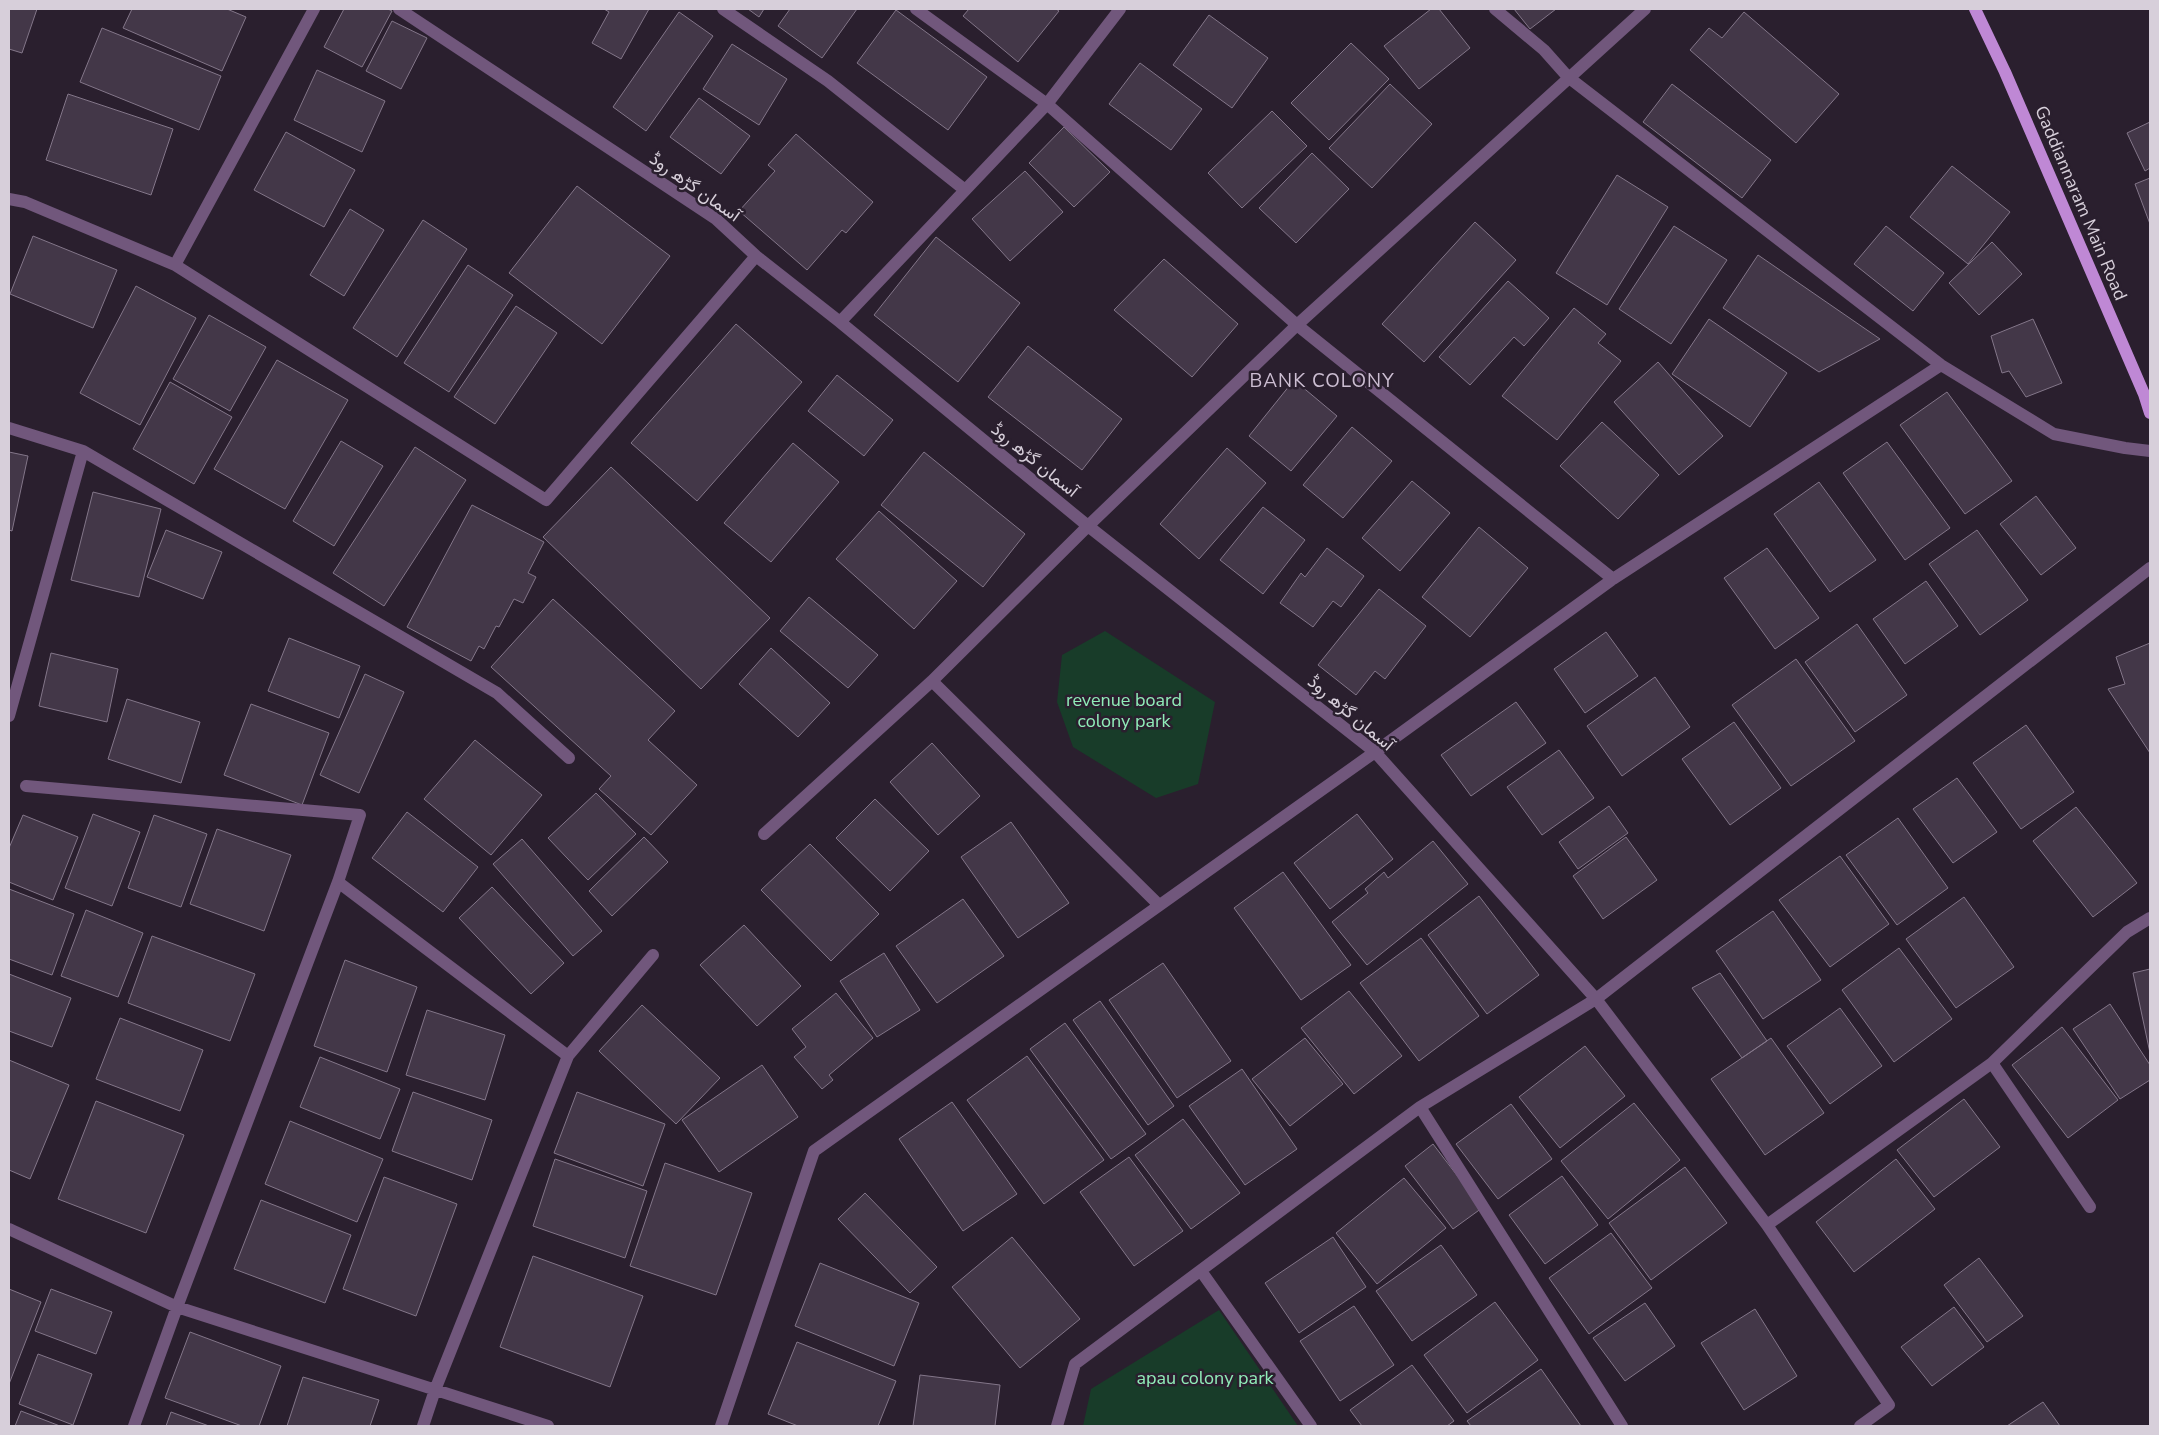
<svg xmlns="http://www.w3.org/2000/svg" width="2159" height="1435" font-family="'Nunito Sans',Vazirmatn,sans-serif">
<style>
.green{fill:#183c29}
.building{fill:#433748;stroke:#837689}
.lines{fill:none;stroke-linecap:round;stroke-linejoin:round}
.minor{stroke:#71577c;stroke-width:12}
.major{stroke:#bf88d5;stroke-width:12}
.labels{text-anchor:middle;stroke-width:5;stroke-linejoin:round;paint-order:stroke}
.street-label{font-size:18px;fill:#d7cfda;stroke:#2a1f2e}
.park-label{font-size:18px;fill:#90ecb8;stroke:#2a1f2e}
.neighbourhood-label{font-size:19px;letter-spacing:1px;fill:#ccbed2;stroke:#2a1f2e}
</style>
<rect width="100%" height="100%" fill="#2a1f2e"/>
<path class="green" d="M1105 631 1215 702 1198 784 1156 798 1073 747 1057 702 1062 655Z
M1219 1310 1298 1426H1083L1091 1389Z"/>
<path class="building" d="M9 9H37L22 53 9 49Z
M132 9H227L246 17 222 71 123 28Z
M344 9H388L392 11 362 67 324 47Z
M604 9H649L621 59 592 43 609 12Z
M748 9H764L759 17Z
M790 9H857L822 58 778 26Z
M969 9H1056L1059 11 1018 62 963 16Z
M1431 9H1439L1470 48 1419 89 1384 46Z
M1514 9H1556L1530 29Z
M896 10 987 77 948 130 857 63Z
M679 12 713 36 646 131 613 107Z
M1744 12 1839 94 1796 143 1690 50 1709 28 1722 38Z
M1209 15 1268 58 1232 108 1173 65Z
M392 21 427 38 401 89 366 71Z
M102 28 221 76 199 130 80 82Z
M1351 43 1389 79 1329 140 1291 103Z
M732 44 787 79 759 125 703 89Z
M1140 63 1202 109 1171 150 1109 104Z
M317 70 385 101 362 152 294 120Z
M1390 84 1432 124 1372 188 1329 148Z
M1672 84 1771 160 1742 198 1643 122Z
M68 94 173 129 151 195 46 160Z
M699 98 750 136 721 174 670 137Z
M1272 111 1307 146 1242 208 1208 173Z
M2150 122V168L2145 171 2127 133Z
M1064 127 1110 172 1074 207 1029 163Z
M286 132 355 170 324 227 254 190Z
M796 134 873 202 846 233 842 230 807 270 739 211 775 171 768 165Z
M1312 153 1349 189 1296 243 1259 208Z
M1952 166 2010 212 1968 264 1910 217Z
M1025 171 1063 212 1010 261 972 219Z
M1617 175 1668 207 1607 305 1556 273Z
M2150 178V224L2135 184Z
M577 186 670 256 602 344 509 273Z
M350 209 384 230 344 296 310 275Z
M423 220 467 249 397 357 353 328Z
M1475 222 1516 260 1424 362 1382 324Z
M1674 226 1727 260 1671 344 1619 309Z
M1886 226 1944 273 1913 311 1854 264Z
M33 236 117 270 93 328 10 294Z
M936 237 1020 303 958 382 874 315Z
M1992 242 2022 274 1979 315 1949 283Z
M1758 255 1880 339 1819 372 1723 308Z
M1164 259 1238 324 1192 377 1114 310Z
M468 265 513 295 449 392 404 363Z
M1508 281 1549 318 1524 346 1514 337 1470 385 1439 357Z
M136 286 196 318 140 425 80 393Z
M516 306 557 333 495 424 454 397Z
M1574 308 1606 334 1598 343 1621 361 1557 440 1502 396Z
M209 315 266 347 230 411 173 379Z
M1709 319 1787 373 1750 427 1672 374Z
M2033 319 2062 383 2026 397 2009 371 2002 373 1991 336Z
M736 324 802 382 697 501 631 443Z
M1028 346 1122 419 1082 470 988 397Z
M277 360 348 400 285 509 214 469Z
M1658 362 1723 436 1679 475 1614 402Z
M837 375 893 420 864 456 808 411Z
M1294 380 1337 416 1291 471 1249 436Z
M170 382 232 417 194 484 133 449Z
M1947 392 2012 481 1965 514 1900 425Z
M1602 422 1659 475 1618 519 1560 466Z
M1352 427 1392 461 1343 518 1303 485Z
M341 441 383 466 334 546 293 521Z
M1887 442 1950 528 1905 560 1843 473Z
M793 443 839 482 771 562 724 523Z
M415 447 466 480 384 606 333 573Z
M1227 448 1266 483 1199 559 1160 524Z
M9 452 28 456 12 531 9 530Z
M924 452 1025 534 983 587 881 505Z
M611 467 770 618 701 689 543 537Z
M1412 481 1450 513 1400 571 1362 538Z
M1819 482 1876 560 1830 592 1774 514Z
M93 492 161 509 139 597 71 580Z
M2036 496 2076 548 2041 575 2000 524Z
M472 505 544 542 528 573 536 577 523 603 514 599 499 627 496 626 484 649 479 646 471 661 407 627Z
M1263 507 1305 540 1263 594 1220 560Z
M879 511 957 581 914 629 836 559Z
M1479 527 1528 568 1470 637 1422 597Z
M166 530 222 552 203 599 147 577Z
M1977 530 2028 600 1980 635 1929 564Z
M1327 548 1364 576 1341 607 1333 601 1313 627 1280 603 1301 573 1305 577Z
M1767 548 1819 618 1775 649 1724 578Z
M1926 581 1958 626 1905 664 1873 619Z
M1379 589 1426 626 1385 679 1375 671 1356 695 1318 665Z
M809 597 878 655 848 688 780 631Z
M553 599 675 711 648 740 697 785 651 835 599 789 611 776 491 667Z
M1857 624 1907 695 1855 732 1805 662Z
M1606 632 1638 676 1585 713 1554 669Z
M289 638 360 666 339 718 268 691Z
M2150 643V753L2108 689 2125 684 2116 657Z
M771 648 830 703 798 737 739 684Z
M51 653 118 669 107 722 39 706Z
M1796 659 1855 741 1791 786 1732 705Z
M365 674 404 692 359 793 320 775Z
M1655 677 1690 727 1622 776 1587 726Z
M127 699 200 722 181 783 108 759Z
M1516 702 1546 743 1471 796 1441 755Z
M251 704 329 733 302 805 224 775Z
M1734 722 1781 788 1730 825 1682 759Z
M2026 725 2074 792 2021 829 1973 763Z
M475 740 542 795 491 855 424 799Z
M932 743 980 796 938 835 890 782Z
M1559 750 1594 798 1542 835 1507 787Z
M1957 778 1997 832 1953 863 1913 809Z
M596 793 636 834 588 880 548 838Z
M875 799 929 851 890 891 836 838Z
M1609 806 1628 833 1578 869 1559 842Z
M2076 807 2137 883 2093 917 2033 841Z
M407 812 478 867 443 912 372 858Z
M93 814 140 832 112 906 65 888Z
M1357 814 1393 859 1330 909 1294 863Z
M23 815 78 837 53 900 9 882V848Z
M154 815 207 834 181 907 128 888Z
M1898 818 1948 888 1897 925 1846 855Z
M1011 822 1069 903 1018 938 961 857Z
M217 829 291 855 264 931 190 904Z
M644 837 668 862 612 916 589 891Z
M1626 837 1657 880 1603 919 1573 876Z
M522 839 602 931 573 956 493 864Z
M1433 841 1468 884 1367 965 1332 922 1368 893 1365 889 1384 872 1388 878Z
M810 844 879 914 831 961 761 890Z
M1840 856 1889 924 1830 967 1779 900Z
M1283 872 1351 965 1301 1000 1234 908Z
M492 887 564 963 531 994 459 918Z
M9 889 74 914 52 975 9 959Z
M1479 896 1539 975 1487 1014 1428 935Z
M1964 897 2014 967 1956 1008 1906 939Z
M963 899 1004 956 937 1003 896 946Z
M86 910 143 933 118 997 61 976Z
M1773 911 1821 980 1763 1019 1716 951Z
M744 925 801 986 757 1026 700 965Z
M152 936 255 974 230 1041 128 1003Z
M1421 938 1479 1016 1419 1061 1360 983Z
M1899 948 1952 1019 1894 1062 1842 990Z
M884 953 920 1010 877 1037 840 981Z
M345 960 417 987 387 1072 314 1046Z
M1163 963 1231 1061 1177 1098 1109 1000Z
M2150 969V1053L2133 973Z
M1720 973 1767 1041 1742 1058 1692 988Z
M9 974 71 998 52 1047 9 1031Z
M1349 991 1402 1056 1354 1094 1301 1028Z
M836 993 873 1038 829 1075 833 1080 822 1089 794 1057 806 1047 792 1029Z
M1100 1001 1174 1106 1148 1125 1073 1020Z
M2110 1004 2150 1065V1080L2120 1099 2073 1029Z
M642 1005 720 1078 676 1124 599 1051Z
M1840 1008 1882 1066 1830 1104 1787 1046Z
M427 1010 505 1035 485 1100 406 1075Z
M120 1018 203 1050 180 1111 96 1079Z
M1065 1023 1146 1134 1111 1159 1030 1049Z
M2062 1027 2118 1100 2068 1138 2012 1065Z
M1305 1038 1343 1084 1290 1126 1252 1079Z
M1771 1038 1824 1113 1765 1155 1711 1079Z
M1585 1046 1625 1096 1560 1148 1519 1097Z
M1027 1056 1104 1160 1044 1204 967 1100Z
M320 1057 400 1089 380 1139 300 1107Z
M9 1060 69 1085 30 1179 9 1170Z
M762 1065 798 1117 719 1172 682 1120Z
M1242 1069 1297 1149 1245 1185 1189 1106Z
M413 1092 492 1120 472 1180 392 1151Z
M577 1092 665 1124 643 1186 554 1153Z
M1964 1099 2000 1147 1934 1197 1897 1150Z
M96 1101 184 1135 146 1233 58 1199Z
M952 1102 1017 1194 963 1231 899 1139Z
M1634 1103 1680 1160 1608 1219 1561 1161Z
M1511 1104 1552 1159 1498 1199 1456 1144Z
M1183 1119 1240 1193 1191 1229 1135 1155Z
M290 1121 383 1159 357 1222 265 1184Z
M1433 1144 1482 1208 1453 1229 1405 1166Z
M1129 1157 1183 1231 1134 1266 1080 1192Z
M555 1159 647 1191 625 1258 533 1226Z
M1896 1159 1935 1209 1854 1272 1816 1222Z
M665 1163 752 1193 716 1295 630 1266Z
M1685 1167 1727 1223 1651 1280 1609 1223Z
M1562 1176 1598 1225 1545 1264 1509 1215Z
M384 1177 457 1204 416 1316 343 1289Z
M1404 1178 1446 1228 1377 1284 1336 1233Z
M865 1193 937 1267 910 1293 838 1219Z
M261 1200 351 1235 325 1303 234 1269Z
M1611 1233 1652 1288 1589 1334 1549 1278Z
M1012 1237 1080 1319 1020 1368 952 1287Z
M1333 1237 1366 1287 1299 1333 1265 1283Z
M1441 1245 1477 1295 1412 1341 1376 1291Z
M533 1256 643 1296 610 1387 500 1347Z
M1979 1258 2023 1316 1987 1342 1944 1285Z
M820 1263 919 1303 894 1366 795 1326Z
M9 1289 41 1302 9 1384Z
M51 1289 112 1312 96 1354 35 1331Z
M1495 1302 1538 1360 1467 1413 1424 1355Z
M1645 1303 1675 1346 1625 1381 1593 1338Z
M1354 1306 1394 1365 1340 1401 1300 1341Z
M1954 1307 1984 1347 1932 1386 1901 1347Z
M1755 1309 1797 1376 1744 1410 1701 1343Z
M190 1332 281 1366 259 1426H242L165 1398Z
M797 1342 896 1381 878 1426H798L768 1414Z
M38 1354 92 1374 73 1425 19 1404Z
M1412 1365 1454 1421 1447 1426H1362L1350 1410Z
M1541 1369 1581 1426H1471L1467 1421Z
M920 1375 1000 1385 995 1426H913Z
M303 1377 379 1400 370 1426H287Z
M2043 1402 2060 1426H2007Z
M21 1411 60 1426H15Z
M171 1412 209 1426H166Z"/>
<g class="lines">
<path class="minor" d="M399 9 716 219 756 256 840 322 1088 526 1375 752 1596 999 1767 1225 1992 1063 2127 932 2150 918
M723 9 828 81 965 190
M916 9 1047 104 1297 325 1613 579
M1495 9 1544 50 1568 77 1941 365 2054 434 2125 448 2150 451
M9 199 25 202 175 265 546 500 756 256
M175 265 314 9
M840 322 1047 104 1120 9
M9 428 83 451 497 693 569 758
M932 681 1159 905
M9 716 83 451
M26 786 360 815 338 882 177 1307 134 1426
M764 834 932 681 1088 526 1297 325 1645 9
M338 882 568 1056
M1992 1063 2090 1207
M1420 1107 1622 1426
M1767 1225 1889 1405 1860 1426
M9 1229 177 1307 548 1426
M1201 1271 1311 1426
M423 1426 435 1390 568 1056 653 955
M721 1426 814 1151 1375 752 1613 579 1941 365
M1057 1426 1075 1364 1420 1107 1596 999 2150 568"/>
<path class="major" d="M1975 9 2005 72 2144 394 2150 413"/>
</g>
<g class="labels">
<g class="street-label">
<text transform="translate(695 187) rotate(35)" y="6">آسمان گڑھ روڈ</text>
<text transform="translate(2081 203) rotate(67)" y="6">Gaddiannaram Main Road</text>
<text transform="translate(1035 460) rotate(39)" y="6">آسمان گڑھ روڈ</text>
<text transform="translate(1351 713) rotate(40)" y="6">آسمان گڑھ روڈ</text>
</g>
<g class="park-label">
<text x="1124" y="706">revenue board<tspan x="1124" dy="21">colony park</tspan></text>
<text x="1205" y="1384">apau colony park</text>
</g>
<g class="neighbourhood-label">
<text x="1322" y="387">BANK COLONY</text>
</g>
</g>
<rect width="2159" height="1435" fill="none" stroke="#d7cfda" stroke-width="20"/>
</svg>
